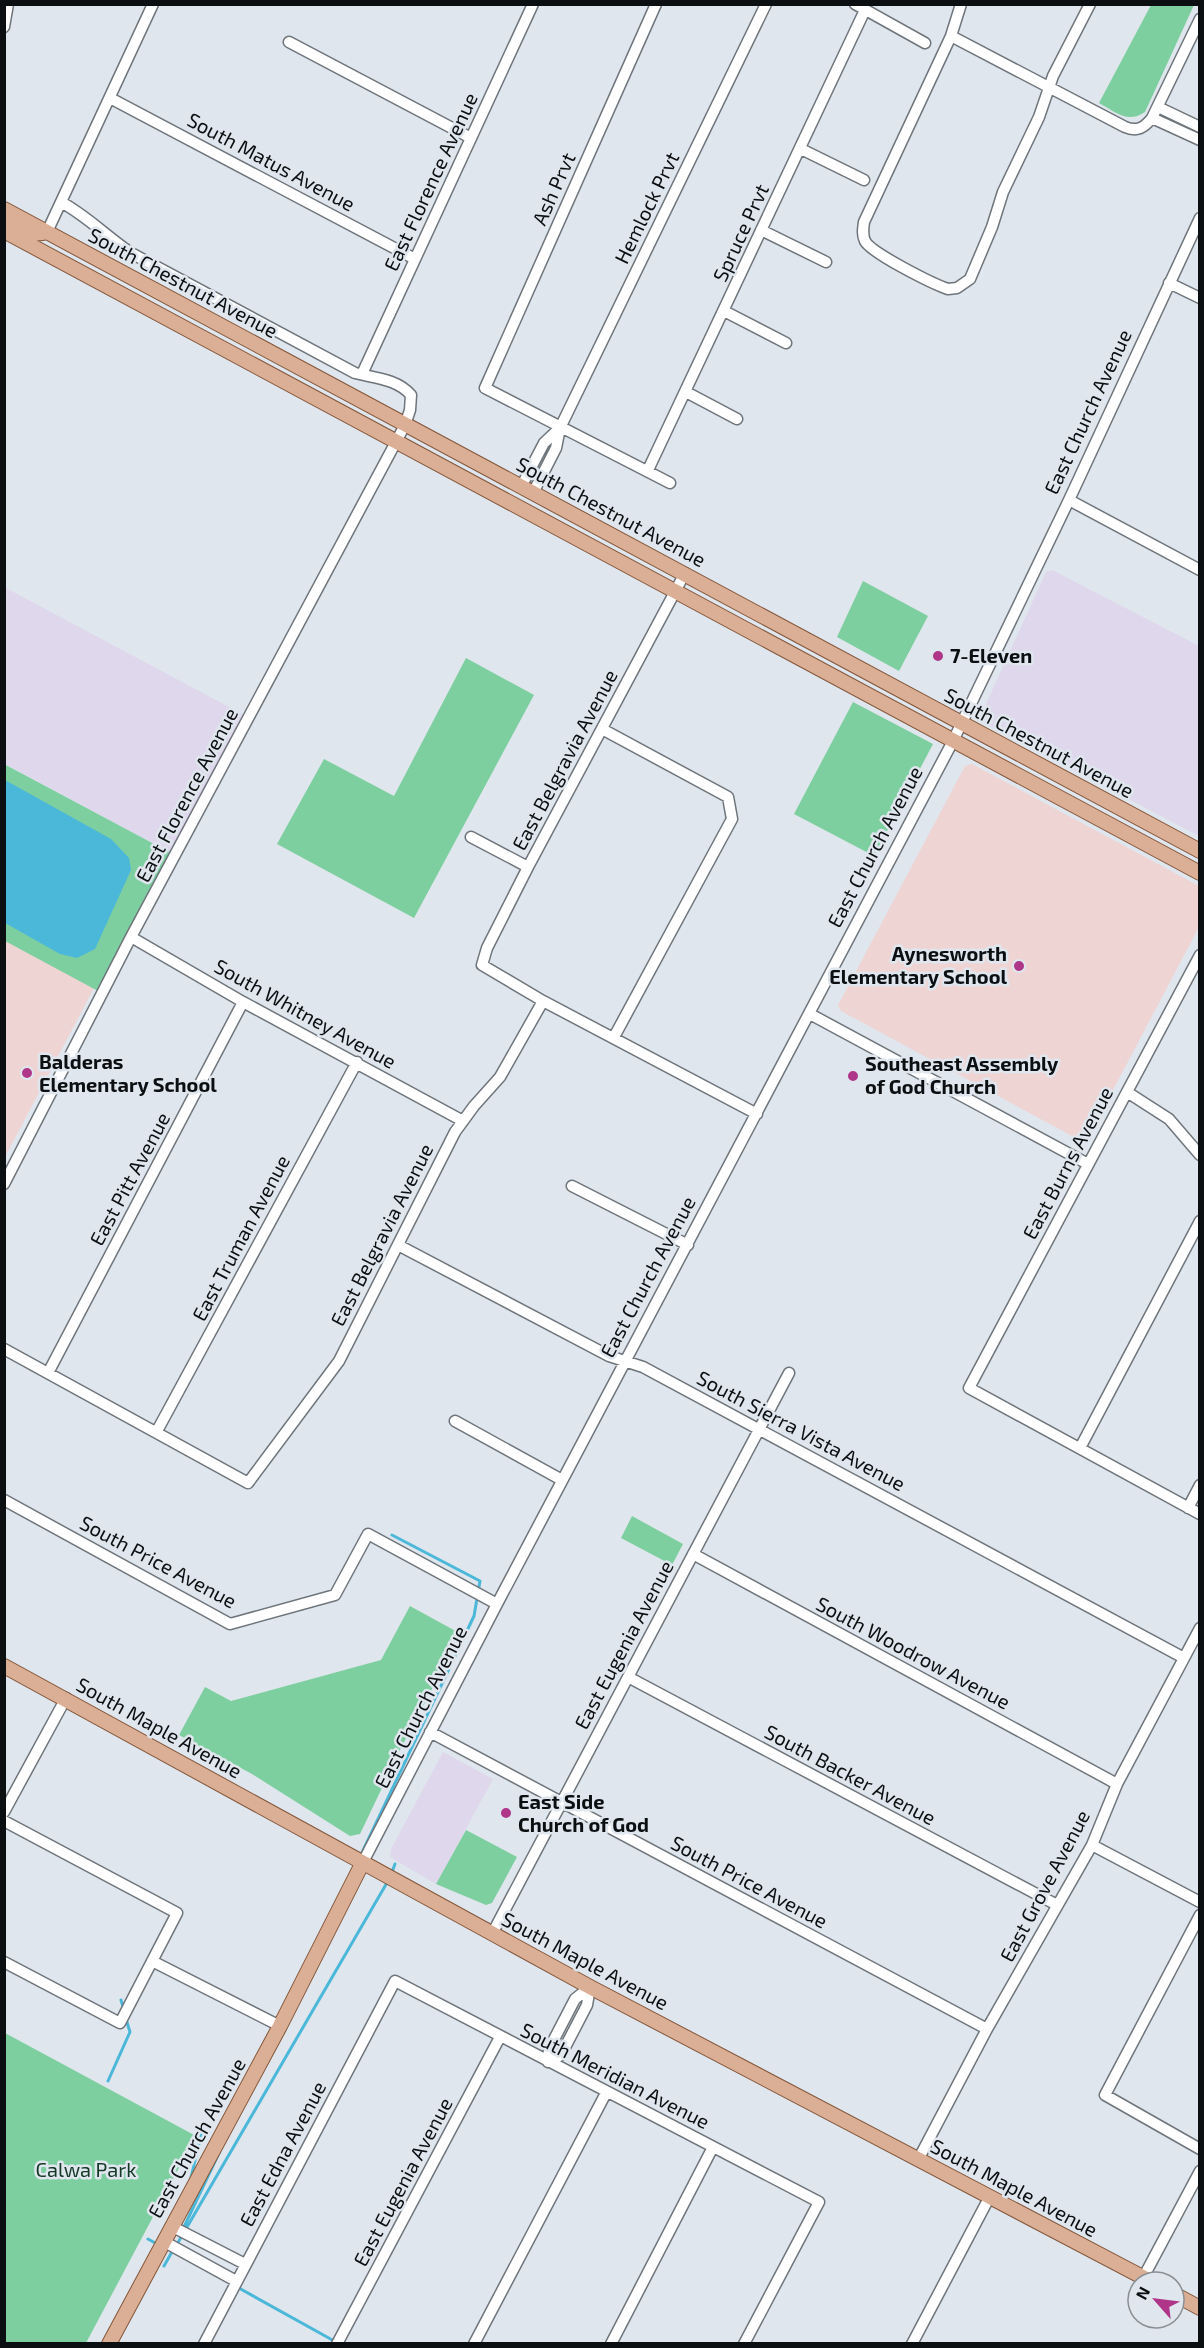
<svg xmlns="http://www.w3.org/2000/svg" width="1204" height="2348" font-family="'Exo 2',sans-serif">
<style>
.commercial{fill:#dfd7ec}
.education{fill:#efd4d4}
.green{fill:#7ecf9f}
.water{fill:#4bb8d9}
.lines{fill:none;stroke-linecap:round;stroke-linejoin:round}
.stream{stroke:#4bb8d9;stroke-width:3}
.minor-casing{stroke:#6e757b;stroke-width:13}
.major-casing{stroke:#825539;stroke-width:16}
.minor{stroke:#fff;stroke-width:10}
.major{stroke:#daaf95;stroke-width:14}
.poi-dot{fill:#af3589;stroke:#dfe6ed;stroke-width:2}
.labels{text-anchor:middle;stroke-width:5;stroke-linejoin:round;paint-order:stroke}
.street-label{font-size:20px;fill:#0c0f11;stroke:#dfe6ed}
.poi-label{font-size:20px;font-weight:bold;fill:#0c0f11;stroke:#dfe6ed;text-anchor:start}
.park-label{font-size:20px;fill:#143824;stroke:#dfe6ed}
</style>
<rect width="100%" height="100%" fill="#dfe6ed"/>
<path class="commercial" d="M1052 570 1199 646V836L982 722 981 715 1046 572Z
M4 587 244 715 171 853 5 764Z
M443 1752 493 1779 436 1884 390 1857 391 1849Z"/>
<path class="education" d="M972 764 1199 886V927L1085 1143 841 1011 838 1005 965 766Z
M5 941 94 988 5 1157Z"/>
<path class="green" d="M1151 5H1194L1145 112C1127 124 1116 112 1099 103Z
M863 581 928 616 899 671 837 637Z
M466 658 534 695 414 918 277 844 324 759 394 796Z
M853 702 933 744 874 856 794 814Z
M4 764 171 853 98 991 5 941Z
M632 1516 683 1544 672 1565 621 1538Z
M410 1606 461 1634 402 1746 360 1834 350 1836 252 1774 179 1735 205 1687 231 1701 381 1660Z
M466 1830 517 1857 492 1903 486 1905 436 1884Z
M5 2033 196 2136 86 2343H5Z"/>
<path class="water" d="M5 780 111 839 129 858 131 870 95 949 77 958 60 954 5 923Z"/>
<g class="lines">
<path class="stream" d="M360 1857 474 1616 480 1581 392 1535
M392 1872 395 1864
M121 2000 124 2010
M108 2081 130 2032 126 2019
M190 2182 202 2131
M183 2229 219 2153
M148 2239 157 2244
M176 2246 388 1881
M164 2266 173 2250
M237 2287 336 2342"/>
<g class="minor-casing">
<path id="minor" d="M656 4 485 388 670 483
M855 4 925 43
M961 4 951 36 864 222C863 229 862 235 865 241 871 253 933 284 948 289L957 288 970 279 992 227 1003 192 1039 117 1053 76 1090 4
M4 27 8 4
M951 36 1125 127C1137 132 1144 128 1152 118L1200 19
M289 42 471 138
M110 98 415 259
M1158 107 1200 127
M1152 118 1200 140
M801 149 864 180
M761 230 826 262
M47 232 153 4
M1169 283 1200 298
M724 311 786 343
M362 374 533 4
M686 392 737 419
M648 470 865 10
M521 487 544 443 560 428
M533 493 556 448 560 428 766 4
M1069 500 1200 570
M685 573 528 867 487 948 482 965 543 1001 757 1114
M602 729 728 797 732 819 614 1037
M471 837 528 867
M131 937 243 1002 463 1121
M1200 955 969 1388 1200 1514
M810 1014 1088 1164
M1127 1092 1169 1119 1200 1155
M4 1184 131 937 405 425 410 410 411 395C397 379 375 378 355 373L131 253C107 237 87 216 61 202
M572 1186 688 1245
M398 1245 609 1356 643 1367 1184 1658
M4 1349 248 1483 339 1361 455 1132 474 1106 500 1077 543 1001
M48 1373 243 1002
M455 1421 562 1480
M157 1431 357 1062
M1080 1448 1200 1221
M4 1500 230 1624 335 1595 368 1534 497 1604
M1188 1508 1200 1485
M693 1554 1117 1784
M628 1677 1057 1905
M430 1732 987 2029
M4 1812 66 1698
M4 1821 177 1913 120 2023 4 1962
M1092 1845 1200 1902
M362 1864 497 1604 953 741 1069 500 1200 218
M1200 1915 1105 2095 1200 2149
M492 1934 789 1373
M152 1961 280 2026
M548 2062 561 2055 587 2005 590 1987
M548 2062 549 2049 575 1999 590 1987
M918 2160 987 2029 1092 1845 1117 1784 1200 1628
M171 2226 245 2264
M163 2241 236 2281
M1143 2278 1200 2171
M204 2344 395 1981 819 2202 744 2344
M337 2344 500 2037
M474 2344 606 2093
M611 2344 713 2147
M912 2344 989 2198"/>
</g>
<g class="major-casing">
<path id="major" d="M4 209 1200 851
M4 220C19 228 30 237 47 232
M4 231 1200 873
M4 1666 590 1987 1152 2282
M1174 2294 1200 2308
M109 2344 280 2026 362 1864"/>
</g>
<use href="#minor" class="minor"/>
<use href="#major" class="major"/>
</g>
<g class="poi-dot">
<circle cx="938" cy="656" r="6"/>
<circle cx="1019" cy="966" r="6"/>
<circle cx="27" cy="1073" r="6"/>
<circle cx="853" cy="1076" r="6"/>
<circle cx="506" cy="1813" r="6"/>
</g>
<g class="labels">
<g class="street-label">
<text transform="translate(271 162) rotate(28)" y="7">South Matus Avenue</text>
<text transform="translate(431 182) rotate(-65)" y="7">East Florence Avenue</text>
<text transform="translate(554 189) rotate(-66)" y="7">Ash Prvt</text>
<text transform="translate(647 208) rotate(-64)" y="7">Hemlock Prvt</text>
<text transform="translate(741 233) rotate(-65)" y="7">Spruce Prvt</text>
<text transform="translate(183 283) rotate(28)" y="7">South Chestnut Avenue</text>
<text transform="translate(1088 412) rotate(-65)" y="7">East Church Avenue</text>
<text transform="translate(611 512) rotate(28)" y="7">South Chestnut Avenue</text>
<text transform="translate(1039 743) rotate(28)" y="7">South Chestnut Avenue</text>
<text transform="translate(565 760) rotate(-62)" y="7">East Belgravia Avenue</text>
<text transform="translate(187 795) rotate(-62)" y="7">East Florence Avenue</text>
<text transform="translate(875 847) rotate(-62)" y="7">East Church Avenue</text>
<text transform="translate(305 1014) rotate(29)" y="7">South Whitney Avenue</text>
<text transform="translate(1068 1163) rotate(-62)" y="7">East Burns Avenue</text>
<text transform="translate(130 1179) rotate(-62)" y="7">East Pitt Avenue</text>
<text transform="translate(382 1235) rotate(-63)" y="7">East Belgravia Avenue</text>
<text transform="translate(241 1238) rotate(-62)" y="7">East Truman Avenue</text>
<text transform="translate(648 1277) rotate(-62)" y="7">East Church Avenue</text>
<text transform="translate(801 1431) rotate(28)" y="7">South Sierra Vista Avenue</text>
<text transform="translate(158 1562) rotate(28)" y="7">South Price Avenue</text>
<text transform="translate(624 1645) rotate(-62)" y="7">East Eugenia Avenue</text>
<text transform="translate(913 1653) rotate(28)" y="7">South Woodrow Avenue</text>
<text transform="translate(421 1707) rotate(-63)" y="7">East Church Avenue</text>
<text transform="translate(159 1728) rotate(29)" y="7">South Maple Avenue</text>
<text transform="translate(850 1775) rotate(28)" y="7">South Backer Avenue</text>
<text transform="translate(749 1882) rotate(28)" y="7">South Price Avenue</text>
<text transform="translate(1045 1886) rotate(-62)" y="7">East Grove Avenue</text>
<text transform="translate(585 1961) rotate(28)" y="7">South Maple Avenue</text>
<text transform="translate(615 2076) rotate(27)" y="7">South Meridian Avenue</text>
<text transform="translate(197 2138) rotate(-61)" y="7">East Church Avenue</text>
<text transform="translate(283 2154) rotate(-62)" y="7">East Edna Avenue</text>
<text transform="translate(403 2182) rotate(-62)" y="7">East Eugenia Avenue</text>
<text transform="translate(1014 2188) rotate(28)" y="7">South Maple Avenue</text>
</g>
<g class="poi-label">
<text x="950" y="663">7-Eleven</text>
<text x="1007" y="961" text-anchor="end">Aynesworth<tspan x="1007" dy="23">Elementary School</tspan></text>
<text x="39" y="1069">Balderas<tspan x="39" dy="23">Elementary School</tspan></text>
<text x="865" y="1071">Southeast Assembly<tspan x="865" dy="23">of God Church</tspan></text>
<text x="518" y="1809">East Side<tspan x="518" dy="23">Church of God</tspan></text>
</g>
<g class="park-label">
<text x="86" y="2177">Calwa Park</text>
</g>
</g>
<rect width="1204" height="2348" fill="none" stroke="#0c0f11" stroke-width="12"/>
<g transform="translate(1156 2300) rotate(298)"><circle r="28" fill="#dfe6ed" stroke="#8b9095" stroke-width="1.5"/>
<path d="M0-4.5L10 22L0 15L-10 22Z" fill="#af3589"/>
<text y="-9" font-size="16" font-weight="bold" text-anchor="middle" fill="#0c0f11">N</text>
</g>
</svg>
